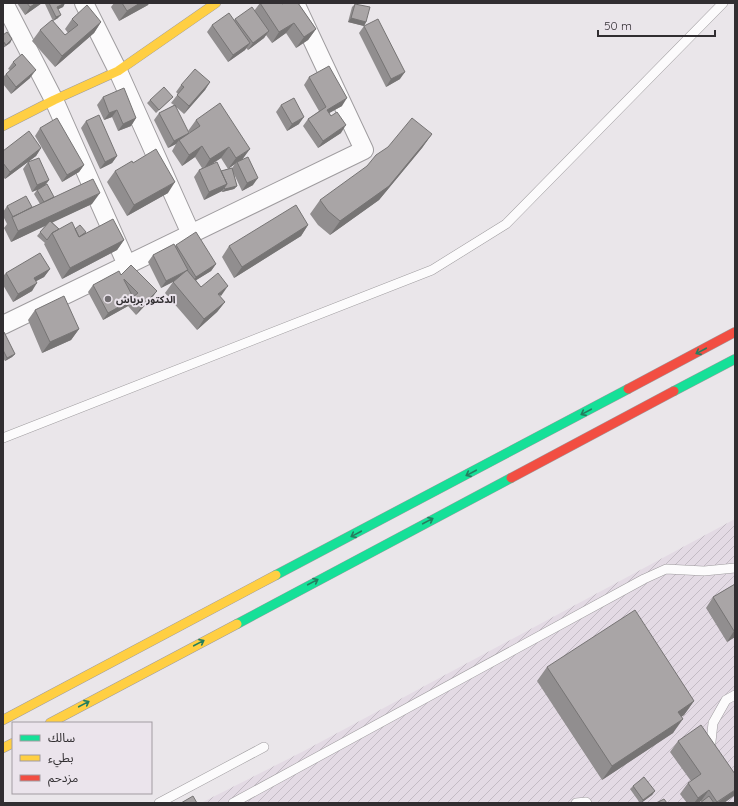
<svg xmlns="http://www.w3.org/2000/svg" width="738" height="806" font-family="Quicksand,'Noto Sans Arabic',sans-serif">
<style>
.industrial{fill:url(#industrial-furrows)}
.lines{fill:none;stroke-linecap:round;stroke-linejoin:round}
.lane-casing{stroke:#9f9c9f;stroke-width:10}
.street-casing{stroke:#9f9c9f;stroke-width:20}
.fast-casing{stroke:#9f9c9f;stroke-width:10}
.slow-casing{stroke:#9f9c9f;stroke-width:10}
.jam-casing{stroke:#9f9c9f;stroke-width:10}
.lane{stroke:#fcfbfc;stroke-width:9}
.street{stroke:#fcfbfc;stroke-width:18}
.fast{stroke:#16e098;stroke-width:9}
.slow{stroke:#ffcf43;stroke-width:9}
.jam{stroke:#f24e42;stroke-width:9}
.wall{fill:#918e8f;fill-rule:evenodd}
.shaded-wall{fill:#767474}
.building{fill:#a9a5a6;stroke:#767474;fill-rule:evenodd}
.oneway{stroke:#257e5f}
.poi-dot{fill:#726e72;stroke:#ebe4ec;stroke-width:1.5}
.labels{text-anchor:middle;stroke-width:4;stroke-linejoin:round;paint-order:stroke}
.poi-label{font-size:10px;font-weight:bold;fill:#312e31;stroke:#ebe4ec;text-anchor:start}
</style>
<defs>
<pattern id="industrial-furrows" width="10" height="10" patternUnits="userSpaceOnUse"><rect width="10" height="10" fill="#e3dae4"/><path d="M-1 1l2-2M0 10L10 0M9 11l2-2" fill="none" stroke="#c3bbc4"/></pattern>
</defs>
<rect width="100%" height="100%" fill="#eae6ea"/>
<path class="industrial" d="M735 519V803H201L302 752Z"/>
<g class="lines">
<g class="lane-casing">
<path id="lane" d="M3 438 432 270 506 224 723 3
M710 751 713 723 726 700 735 695
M159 803 264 747
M233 803 644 579 666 569 704 571 735 568
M576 803 586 802 587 803"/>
</g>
<g class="street-casing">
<path id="street" d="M4 3 54 100 127 265
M84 3 118 71 191 234
M3 325 364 150 295 3"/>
</g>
<g class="fast-casing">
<path id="fast" d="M674 391 735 359
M276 575 628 389
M237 624 511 478"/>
</g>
<g class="slow-casing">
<path id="slow" d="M3 126 54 100 118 71 216 3
M3 720 276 575
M50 723 237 624
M3 748 13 743"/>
</g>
<g class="jam-casing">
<path id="jam" d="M628 389 735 332
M511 478 674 391"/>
</g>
<use href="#lane" class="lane"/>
<use href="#street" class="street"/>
<use href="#fast" class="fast"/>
<use href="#slow" class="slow"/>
<use href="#jam" class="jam"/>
</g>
<path class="wall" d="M17 3H42L25 15Z
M46 3H65L63 7 58 9V18L53 21 45 4Z
M114 3H149L148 5 119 21 111 7Z
M260 3H298L316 29 308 40 296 48 286 33 272 43 266 35 264 38 248 50 246 48 245 50 228 62 207 32 212 25 234 20 235 19 254 11Z
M355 4 366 22 364 26 348 22 352 7Z
M72 19 101 22 94 33 55 67 32 41 40 30 65 35 68 33 65 29Z
M364 26 400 79 386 87 359 33Z
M3 35 12 39 10 43 3 48Z
M13 62 30 78 11 94 3 84V77L10 70 8 69Z
M309 77 342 106 329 113 341 133 318 148 303 126 308 119 319 111 304 85Z
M210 82 205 90 184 114 175 106 188 134 190 133 188 131 196 120 242 159 253 185 242 191 234 174 237 186 234 189 222 192V191L204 200 194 177 199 170 202 168 195 157 182 166 172 151 176 144 168 148 154 120 159 113 174 105 171 103 178 94 176 92 181 85ZM221 158 228 169 235 164 232 168 221 171 213 163Z
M103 97 136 118 131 126 118 131 112 117 104 120 97 105Z
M150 100H170L156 113 147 103Z
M281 105 299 124 287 131 276 112Z
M86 121 117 156 112 163 100 169 81 128Z
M40 128 84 165 79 172 62 182 35 136Z
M432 134 422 148 379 200 330 235 318 225 310 214 320 200Z
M41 148 36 156 5 179 3 177V151Z
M28 162 49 180 45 186 54 197 92 204 52 222 59 229H75L86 233 124 240 117 250 62 279 44 244 45 243 37 236 46 225 11 242 4 228 7 224 3 216V212L7 206 32 207 40 204 34 194 37 190 32 192 23 169Z
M115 171 168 193 127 216 107 182Z
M308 225 301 236 234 278 222 257 229 246Z
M176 245 216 264 211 271 196 280 201 287 220 297 225 302 217 312 197 330 165 293 173 282 161 288 148 262 153 255 175 246Z
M50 269 44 277 36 281 32 291 13 302 3 285V276L6 273Z
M121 275 152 298 136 315 128 306 103 320 88 292 93 285Z
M35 310 79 329 71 340 42 353 28 320Z
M3 333 15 354 12 357 5 361 3 358Z
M735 584V637L727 642 706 608 713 597Z
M547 667 694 701 684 715 681 717 673 733 602 780 537 681Z
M678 741 735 795 724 803H700L702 802 701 801 698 803H687L680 794 688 783 691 781 670 752Z
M633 786 655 791 652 795 641 803H640L630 789Z"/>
<path class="shaded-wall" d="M36 3H42L25 15 30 7Z
M65 3 63 7 55 11 57 7Z
M140 3H149L148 5 119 21 127 11Z
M61 15 58 18 53 21 56 17Z
M351 18 366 22 364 26 348 22Z
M101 22 94 33 55 67 62 56Z
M294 23 286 33 272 43 279 32Z
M316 29 308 40 296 48 304 37Z
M269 31 264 38 248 50 253 43Z
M12 39 10 43 3 48Z
M250 43 245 50 228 62 233 55Z
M36 70 30 78 11 94 16 87Z
M405 72 400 79 386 87 391 79Z
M210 82 205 90 184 114 189 106Z
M347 98 342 106 322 117 327 110Z
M117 110 112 117 104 120 109 113Z
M304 117 299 124 287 131 292 124Z
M136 118 131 126 118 131 123 124Z
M346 125 341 133 318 148 323 141Z
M189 133 184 140H179L176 144 168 148 174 141Z
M432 134 422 148 379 200 330 235 340 221Z
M202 146 195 157 182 166 189 155Z
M229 147 221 158 203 170 210 159Z
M41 148 36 156 5 179 10 172Z
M250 149 242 160 237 162 235 164 228 169 236 158Z
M117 156 112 163 100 169 105 162Z
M84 165 79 172 62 182 67 175Z
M258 178 253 185 242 191 247 183Z
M49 180 43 187 32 192 37 185Z
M175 182 168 193 127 216 134 205Z
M227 184 222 191 204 200 209 192Z
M237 186 234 189 222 192 225 189Z
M100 193 92 204 11 242 18 231Z
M308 225 301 236 234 278 242 267Z
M124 240 117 250 62 279 70 268Z
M216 264 211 271 190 284 196 277Z
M50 269 44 277 29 285 34 278Z
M188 270 182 277 161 288 166 281Z
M37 283 32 291 13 302 18 294Z
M228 286 221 296 218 294Z
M157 291 152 298 136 315 141 307Z
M133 299 128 306 103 320 108 313Z
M225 302 217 312 197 330 204 319Z
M79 329 71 340 42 353 50 342Z
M15 354 12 357 5 361 7 358Z
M734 631H735V637L727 642Z
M694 701 684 715 668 726 678 712Z
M683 719 673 733 602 780 612 766Z
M709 790 701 801 698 803H694L698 798Z
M735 790V795L724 803H717Z
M655 791 652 795 641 803 643 800Z"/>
<path class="building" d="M27 3H36L30 7Z
M49 3H65L57 7 61 15 56 17Z
M122 3H140L127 11Z
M260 3H281L282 4 284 3H298L316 29 304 37 294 23 279 32Z
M355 4 370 7 366 22 351 18Z
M87 5 101 22 62 56 40 30 52 20 65 35 78 25 72 19Z
M252 7 269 31 253 43 235 19Z
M229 13 250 43 233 55 212 25Z
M378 19 405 72 391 79 364 26Z
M7 32 12 39 6 45 3 41V35Z
M22 54 36 70 16 87 6 74 16 65 13 62Z
M329 66 347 98 327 110 331 116 337 112 346 125 323 141 308 119 326 107 309 77Z
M195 69 210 82 189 106 177 95 184 87 181 85Z
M164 87 173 97 159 110 150 100Z
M124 88 136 118 123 124 117 110 109 113 103 97Z
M294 98 304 117 292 124 281 105Z
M220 103 250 149 236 158 229 147 210 159 202 146 189 155 179 140 200 126 196 120Z
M175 105 189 133 174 141 159 113Z
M99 115 117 156 105 162 86 121Z
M57 118 84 165 67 175 40 128Z
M412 118 432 134 389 186 340 221 328 211 320 200 367 166 376 155 388 147Z
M29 131 41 148 10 172 3 163V151Z
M156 149 175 182 134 205 115 171 132 161 133 163Z
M248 157 258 178 247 183 237 162Z
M39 158 49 180 37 185 28 162Z
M217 162 227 184 209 192 199 170Z
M232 168 237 186 225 189 224 188 227 184 221 171Z
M93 179 100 193 18 231 12 217Z
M47 184 54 197 44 202 37 190Z
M26 196 32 207 13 217 7 206Z
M296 205 308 225 242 267 229 246Z
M113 219 124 240 70 268 52 233 72 222 79 237Z
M50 221 59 229 52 233 47 240 40 232Z
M80 225 86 232 79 237 75 229Z
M196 232 216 264 196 277 176 245Z
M174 244 188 270 166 281 153 255Z
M40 253 50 269 34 278 37 283 18 294 6 273Z
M131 265 157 291 141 307 133 299 108 313 93 285 119 271 121 275ZM124 279 138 293 133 297 124 280Z
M187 270 201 287 218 273 228 286 218 294 225 302 204 319 173 282Z
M64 296 79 329 50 342 35 310Z
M4 332 15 354 7 358 3 350V333Z
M735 584V631H734L713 597Z
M635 610 694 701 678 712 683 719 612 766 547 667Z
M701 725 735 774V790L717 802 709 790 698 798 688 783 701 774 678 741Z
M644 777 655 791 643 800 633 786Z
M193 796 197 803H181Z
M709 796 714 803H700Z
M664 799 667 803H656Z"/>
<defs><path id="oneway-shaft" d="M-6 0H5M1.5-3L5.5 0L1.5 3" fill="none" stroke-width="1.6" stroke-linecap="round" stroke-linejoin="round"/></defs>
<g class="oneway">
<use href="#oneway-shaft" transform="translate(701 351) rotate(152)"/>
<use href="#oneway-shaft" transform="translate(586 412) rotate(152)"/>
<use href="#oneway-shaft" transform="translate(471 473) rotate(152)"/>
<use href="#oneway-shaft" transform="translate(428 521) rotate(-28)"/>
<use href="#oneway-shaft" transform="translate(356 534) rotate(152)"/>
<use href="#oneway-shaft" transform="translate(313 582) rotate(-28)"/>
<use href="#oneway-shaft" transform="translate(199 643) rotate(-28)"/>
<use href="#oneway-shaft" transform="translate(84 704) rotate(-28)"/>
</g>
<circle class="poi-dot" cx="108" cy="299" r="4"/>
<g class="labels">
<g class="poi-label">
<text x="116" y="303">الدكتور برباش</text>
</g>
</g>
<rect width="738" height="806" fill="none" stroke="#312e31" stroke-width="8"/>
<rect x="12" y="722" width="140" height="72" fill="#ebe4ec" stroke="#a19ba1"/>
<rect x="20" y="735" width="20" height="6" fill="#16e098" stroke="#a19ba1"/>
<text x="48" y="742" font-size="12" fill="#312e31">سالك</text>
<rect x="20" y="755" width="20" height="6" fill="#ffcf43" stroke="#a19ba1"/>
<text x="48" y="762" font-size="12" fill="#312e31">بطيء</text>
<rect x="20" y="775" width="20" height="6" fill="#f24e42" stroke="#a19ba1"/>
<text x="48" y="782" font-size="12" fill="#312e31">مزدحم</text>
<path d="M598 30v6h117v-6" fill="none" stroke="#312e31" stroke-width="2"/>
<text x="604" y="30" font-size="12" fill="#312e31" stroke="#ebe4ec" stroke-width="3" paint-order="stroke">50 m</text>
</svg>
